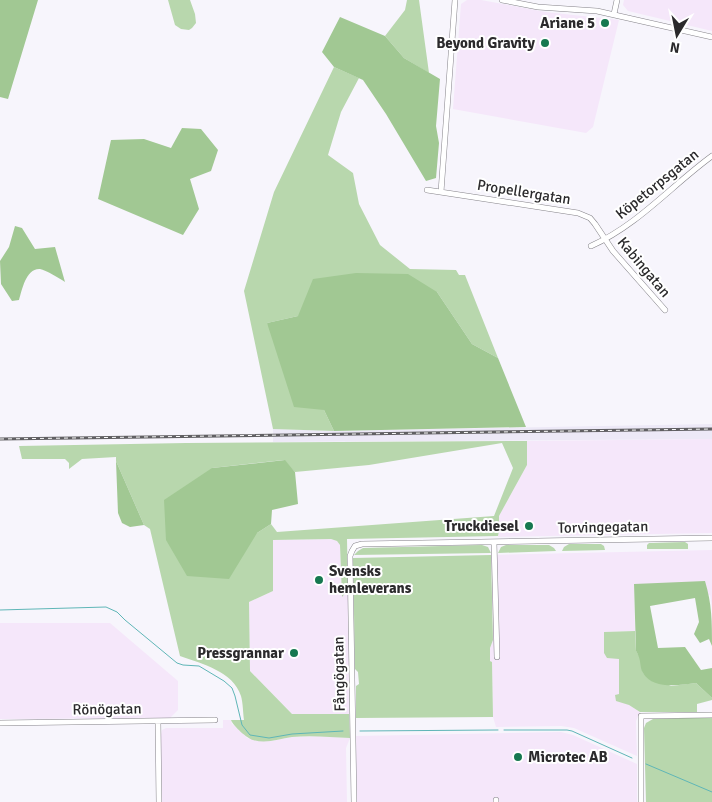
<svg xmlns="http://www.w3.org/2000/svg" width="712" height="802" font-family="Signika,sans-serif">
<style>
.built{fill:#ede9f7}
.industrial{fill:#f5e7fa}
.green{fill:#b8d7ad;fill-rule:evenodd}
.forest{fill:#a1c893}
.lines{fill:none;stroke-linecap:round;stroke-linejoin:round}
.stream{stroke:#5fb6b7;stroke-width:1}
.minor-casing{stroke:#858389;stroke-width:6}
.minor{stroke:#fff;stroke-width:5}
.rail-casing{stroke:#605f62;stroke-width:3}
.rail{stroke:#fff;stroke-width:1;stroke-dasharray:4;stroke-linecap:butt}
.poi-dot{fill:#167850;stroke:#fff;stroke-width:2}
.labels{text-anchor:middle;stroke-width:4;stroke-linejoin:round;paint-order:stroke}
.poi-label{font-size:15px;font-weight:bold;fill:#2b2a2c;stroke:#fff;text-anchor:end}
.street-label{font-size:15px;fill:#2b2a2c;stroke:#fff}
</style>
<rect width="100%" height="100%" fill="#f7f5fc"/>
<path class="built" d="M712 424V439L273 442V429L334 431Z"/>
<path class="industrial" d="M467 0H481L546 12 619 20 593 127 586 133 453 109 461 4Z
M624 0H712V31L628 11 623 5Z
M712 439V533L498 537 499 531V516L527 465V441Z
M331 539 337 541 340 545 342 596 348 590 349 714H292L250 671 249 602 273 591V540Z
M712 550V607L710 595 634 584 635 631 604 632 619 658V694L629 705 640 712 636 721 637 756 574 728 561 726 496 727 493 717 492 662 490 661V648L493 640 491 555Z
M0 623H110L178 681V710L170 718 0 719Z
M223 720H231L232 724 240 730 247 738 271 741 292 737 319 736 350 738 346 748 347 802H162L161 735 162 730 166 728H223Z
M561 732 573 735 637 764V802H357L356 736Z"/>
<path class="green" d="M168 0H190L195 14 196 23 192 28 189 30 181 29 175 25Z
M407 0H419L429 73 404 58 385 36 405 10Z
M334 67 359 78 341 112 328 155 353 173 359 204 380 245 410 269 456 270 459 275H465L498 358 472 344 437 292 298 316 267 323 324 410 334 431 273 429 244 291 274 192Z
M527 441V465L499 516V531L498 536 347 539 348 590 342 597 340 545 337 541 331 539 273 540V591L249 602 250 671 292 714H349L350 738C330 737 311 735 292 737 279 739 266 744 253 740 248 739 233 726 231 720H244C243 713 243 703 241 696 233 671 202 664 180 656L150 529 144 525 116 461V457L82 459 69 469V463L65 459H22L19 446 186 443ZM502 443 513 468 494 516 277 532 271 524 257 533 212 468 284 460 295 472 369 465Z
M685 542 688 544V549H647V545L649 543Z
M569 544H601L604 546 605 550 562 551 564 547Z
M482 545 488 547 491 553 354 555 358 551 363 548Z
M506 545H549L554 548 556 551 498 553 501 547Z
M491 555 493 640 490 648V661L492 662 493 717 356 718V686L359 684 358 672 355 669 353 558Z
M635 631 636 651 640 657 643 673 671 686 696 683 712 698V700L697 704V712H640L629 705 616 701 615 695 619 694V659L607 658 604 653V632Z
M712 717V802H646L644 728 646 723 653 719Z"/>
<path class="forest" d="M0 0H38L8 99 0 97Z
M340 17 385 36 404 58 440 79 436 126 439 143 436 178 426 181 386 114 363 80 334 67 322 52Z
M182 128 201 129 218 150 211 171 190 179 199 209 183 235 98 199 111 140 144 139 171 148Z
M15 226 22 228 35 249 55 247 65 282C59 278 46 270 40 269 26 268 22 290 19 300L12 301 1 284 0 261 9 247Z
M356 273 408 274 437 292 472 344 498 358 526 427 334 431 324 410 294 407 267 323 298 316 313 279Z
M285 460 295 472 298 504 272 510 271 524 257 533 229 579 187 576 166 540 164 500 212 468Z
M116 461 144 525 130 527 122 523 118 513Z
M705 581C712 604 712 622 712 646L709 639 700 643 694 634 699 622 695 598 650 606 658 648 685 647 701 670 712 668V698L696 683C680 685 653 690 643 673 639 667 642 660 636 651L634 584Z"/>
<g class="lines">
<path class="stream" d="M0 610 106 607 117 612 125 620 177 663 183 665 199 666 224 681 232 688 235 696 242 725 250 735 269 738 292 734 343 731
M504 730H567L572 731 632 758
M360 731 498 730
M646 764 712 792"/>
<g class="minor-casing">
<path id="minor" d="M502 0 538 7 597 11 712 37
M614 14 617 0
M427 190 578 213 590 218 595 224 613 251 665 310
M441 192 455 0
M591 246C638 225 671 186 712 156
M494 542 497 657
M158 721 159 802
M0 723 215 720
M496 800V802
M354 802 350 556 352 551 355 546 362 544 712 538
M641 802V716L712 715"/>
</g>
<use href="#minor" class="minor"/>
<g class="rail-casing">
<path id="rail" d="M0 439 712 429"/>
</g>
<use href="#rail" class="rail"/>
</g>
<g class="poi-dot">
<circle cx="605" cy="23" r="5"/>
<circle cx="545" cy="43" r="5"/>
<circle cx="529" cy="526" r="5"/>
<circle cx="319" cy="580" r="5"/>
<circle cx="294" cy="653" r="5"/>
<circle cx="518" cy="757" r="5"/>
</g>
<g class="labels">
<g class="poi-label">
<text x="595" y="28">Ariane 5</text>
<text x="535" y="48">Beyond Gravity</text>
<text x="519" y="531">Truckdiesel</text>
<text x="329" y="576" text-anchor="start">Svensks<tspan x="329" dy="17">hemleverans</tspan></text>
<text x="284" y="658">Pressgrannar</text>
<text x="528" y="762" text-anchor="start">Microtec AB</text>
</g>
<g class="street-label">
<text transform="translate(657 184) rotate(-39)" y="5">Köpetorpsgatan</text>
<text transform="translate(524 192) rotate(9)" y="5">Propellergatan</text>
<text transform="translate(644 267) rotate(50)" y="5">Kabingatan</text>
<text transform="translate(603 527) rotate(-1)" y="5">Torvingegatan</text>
<text transform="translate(339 674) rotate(-91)" y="5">Fångögatan</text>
<text transform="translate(107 709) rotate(-1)" y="5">Rönögatan</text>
</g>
</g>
<g transform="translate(677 35) rotate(190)" stroke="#ffffff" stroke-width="4" paint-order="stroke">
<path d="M0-4L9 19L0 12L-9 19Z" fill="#2b2a2c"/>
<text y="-8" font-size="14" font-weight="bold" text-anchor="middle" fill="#2b2a2c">N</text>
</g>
</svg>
